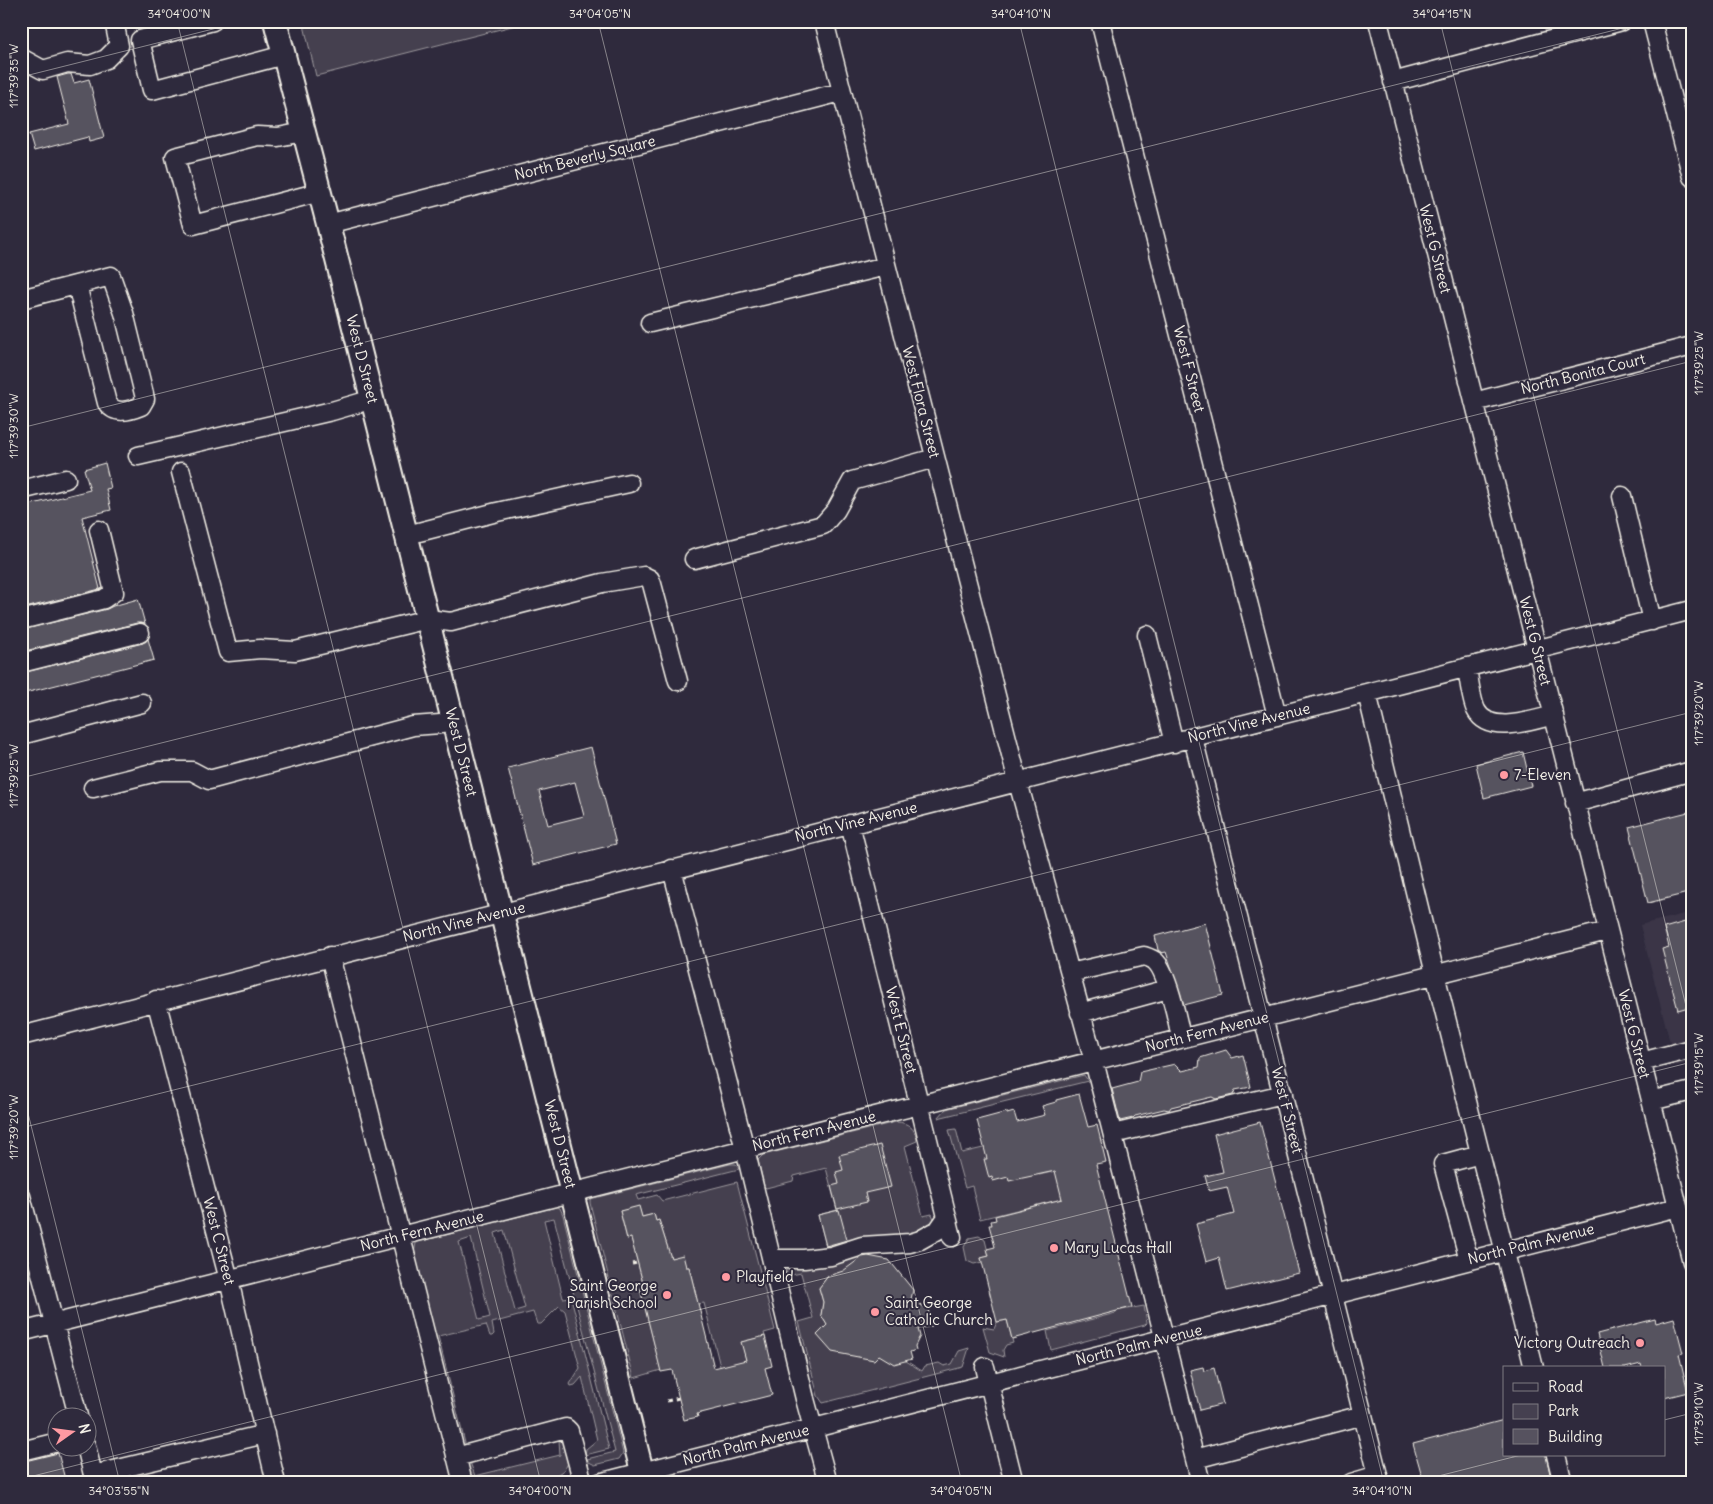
<svg xmlns="http://www.w3.org/2000/svg" width="1713" height="1504" font-family="Delius,sans-serif">
<style>
.built{fill:#3b3647}
.green{fill:#454050;stroke:#9c989c;fill-rule:evenodd}
.building{fill:#56525f;stroke:#f4f1e8;fill-rule:evenodd}
.lines{fill:none;stroke-linecap:round;stroke-linejoin:round}
.minor-casing{stroke:#f4f1e8;stroke-width:21}
.major-casing{stroke:#f4f1e8;stroke-width:26}
.path{stroke:#f4f1e8;stroke-width:3;stroke-dasharray:4 4;stroke-linecap:butt}
.minor{stroke:#2f2a3d;stroke-width:18}
.major{stroke:#2f2a3d;stroke-width:22}
.ticks{fill:none;stroke:#f4f1e8;stroke-width:1;stroke-opacity:0.45}
.poi-dot{fill:#ff9aa2;stroke:#2f2a3d;stroke-width:2}
.labels{text-anchor:middle;stroke-width:4;stroke-linejoin:round;paint-order:stroke}
.street-label{font-size:15px;fill:#f4f1e8;stroke:#2f2a3d}
.poi-label{font-size:15px;fill:#f4f1e8;stroke:#2f2a3d;text-anchor:start}
.neatline{fill:none;stroke:#f4f1e8;stroke-width:2}
.ticks-label{font-size:12px;text-anchor:middle;fill:#f4f1e8}
</style>
<rect width="100%" height="100%" fill="#2f2a3d"/>
<filter id="ink" filterUnits="userSpaceOnUse"><feTurbulence type="fractalNoise" baseFrequency=".02" numOctaves="2"/><feDisplacementMap in="SourceGraphic" scale="10" xChannelSelector="R" yChannelSelector="G"/><feConvolveMatrix kernelMatrix="1 2 1 2 8 2 1 2 1" color-interpolation-filters="sRGB"/></filter>
<g filter="url(#ink)">
<path class="built" d="M1692 912V1062L1676 1066 1640 925Z"/>
<path class="green" d="M303 21H532L316 76Z
M1084 1075 1088 1081 938 1118 946 1109Z
M896 1122C908 1122 916 1129 917 1141L905 1146 923 1216 932 1214 934 1219 931 1225 916 1233 831 1247 826 1246 818 1215 837 1210 826 1168 794 1176 793 1181 766 1188 764 1186 758 1160 763 1155Z
M956 1129 962 1153 1017 1140 1031 1141 1039 1175 1069 1168 1062 1199 980 1219 972 1186 965 1188 949 1130Z
M730 1164H736L739 1169 636 1195 638 1200 657 1195 662 1201 737 1182 775 1330 764 1333 765 1336 742 1342 746 1360 721 1370 704 1303 698 1304 689 1267H686L671 1258 659 1220 656 1221 654 1214 642 1217 639 1207 620 1211 627 1239 631 1238 644 1287 640 1289 661 1370 634 1378 590 1203V1199Z
M556 1207 560 1208 563 1215 623 1453 619 1459 595 1465 589 1462 587 1459 615 1452 554 1218 544 1220 563 1298 571 1297 609 1449 585 1455 586 1449 597 1440 582 1377 575 1385 571 1386 570 1384 580 1368 565 1311 559 1306 541 1324H537L533 1312 492 1323 494 1334 492 1336H490L486 1325 438 1336 466 1447 462 1448 414 1253 416 1243 418 1242ZM504 1230 525 1308 515 1311 495 1233ZM471 1238 490 1317 479 1320 459 1242Z
M979 1236 985 1240 989 1256 981 1258 982 1262 974 1264 967 1261 964 1247 969 1238Z
M866 1253 863 1267 828 1276 819 1288 823 1302 821 1315 827 1325 879 1355 906 1361 922 1371 925 1366 939 1363 944 1366 952 1364 959 1351 969 1348 963 1367 823 1403 818 1396 799 1322 813 1318 801 1273 787 1276 786 1270Z
M1144 1306 1147 1323 1145 1325 1051 1350 1047 1331 1116 1313V1311Z
M1007 1320 1013 1343 1006 1345 1003 1350 1004 1357 990 1352 983 1327 994 1329 997 1322Z
M559 1440 562 1442 568 1463C560 1488 491 1483 470 1483L467 1462H470L475 1476 560 1455Z"/>
<path class="building" d="M68 74H71L74 83 89 79 104 138 89 142 88 137 34 151 29 134 69 124 57 77Z
M105 463 111 488 106 489 111 510 82 517 100 589 21 609V507L90 490 84 469Z
M138 599 145 624 137 623 21 652V630L107 609 113 606Z
M148 639 154 660 21 694V673L143 643Z
M591 747 616 844 533 865 508 768ZM575 782 584 816 548 825 539 791Z
M1523 752 1531 786 1484 798 1476 764Z
M1692 811V892L1648 903 1629 827Z
M1692 920V1006L1678 1010 1662 949 1669 947 1664 928Z
M1205 923 1223 995 1184 1005 1166 952 1162 953 1158 950 1155 936Z
M1226 1050 1232 1058 1243 1055 1251 1087 1235 1090 1233 1095 1216 1099 1212 1097 1171 1107 1169 1110 1164 1109 1135 1116 1133 1118 1120 1121 1112 1089 1138 1082 1140 1072 1175 1064 1182 1071 1199 1067 1200 1058Z
M1079 1094 1088 1127 1097 1125 1106 1162 1096 1164 1132 1307 1012 1339 1007 1320 997 1322 981 1258 989 1256 987 1249 995 1247 989 1225H992L991 1221 996 1220 995 1216 1062 1199 1055 1171 1009 1181 1008 1177 993 1181 992 1177 989 1178 984 1159H987L977 1120 1007 1112V1114L1014 1112 1017 1122 1045 1115 1042 1106 1056 1102V1100Z
M1260 1122 1299 1273 1227 1291 1219 1258 1206 1262 1196 1224 1234 1214 1227 1187 1209 1191 1205 1176 1223 1172 1214 1134Z
M880 1145 891 1187 865 1193 867 1202 837 1209 831 1186 839 1184 836 1172 843 1170 839 1155Z
M639 1206 642 1217 654 1214 656 1221 659 1220 671 1258 683 1255 686 1267H689L714 1368 746 1360 741 1342 765 1336 772 1366 765 1368 772 1395 697 1414 698 1417 684 1420 672 1370 661 1372 640 1288 644 1287 631 1238 627 1239 620 1211Z
M839 1210 847 1240 826 1246 818 1215Z
M868 1256 889 1260 913 1290 911 1299 928 1309 932 1326 918 1329 920 1336 915 1346 916 1350 910 1352 912 1359 894 1364 879 1355 874 1360 832 1352 817 1335 827 1325 821 1315 823 1302 819 1288 828 1276 843 1271 862 1257Z
M1674 1318 1683 1353 1679 1354 1688 1392 1664 1398V1368H1642L1641 1364 1625 1368H1605L1597 1334 1655 1319 1656 1323Z
M1203 1367 1204 1371 1214 1368 1223 1404 1200 1410 1190 1370Z
M1504 1420V1455H1546L1552 1483H1424L1413 1444Z
M58 1453 66 1483H21V1462Z"/>
<g class="lines">
<g class="minor-casing">
<path id="minor" d="M213 21 140 40 152 90 284 55
M824 21 1018 782 1094 1061 1201 1483
M1100 21 1277 716
M1378 21 1692 1262
M1652 21 1692 177
M21 58 43 70 67 63 90 65 106 59 119 46 114 21
M1393 82 1622 21
M304 132 278 137 257 136 175 157 193 225 320 192
M328 224 841 92
M21 299 111 276 124 313 144 394 145 399 141 406C129 411 115 415 107 403L77 285
M650 323 886 266
M1474 402 1692 346
M138 456 332 411 373 399
M181 472 228 652 260 649 295 651 428 619 451 622 602 583 644 576 650 579 652 584 678 681
M21 490 66 479
M1622 496 1652 621
M407 535 497 512 629 483
M694 559 823 525 836 510 852 481 935 458
M21 620 104 599 114 592 99 530
M1147 635 1174 743
M21 663 140 633
M1467 667C1469 680 1471 699 1476 710 1489 736 1533 720 1554 715
M1367 693 1435 974 1534 1368
M21 735 142 703
M1193 738 1380 1483
M93 788 160 771H192L209 780 413 726 454 723
M1575 803 1692 771
M850 824 952 1237
M672 869 745 1149 805 1399 828 1483
M330 956 463 1483
M1070 973 1144 956C1147 957 1153 959 1155 961 1167 971 1178 1022 1181 1038
M156 1000 229 1280 276 1483
M1080 1013 1168 989
M21 1036 1692 610
M1641 1062 1692 1049
M1651 1101 1692 1091
M1113 1134 1283 1094
M21 1196 78 1416
M772 1259H804L831 1256 862 1246 910 1243 920 1240 938 1230 947 1217
M1469 1260 1443 1164 1480 1154
M21 1332 1607 931
M985 1367 1014 1483
M86 1446 95 1483
M21 1451 58 1442
M1556 1455 1563 1483
M456 1457 566 1428 569 1431 583 1483
M1195 1459 1363 1415
M93 1475 265 1434
M599 1483 1678 1207
M1351 1483 1378 1475"/>
</g>
<g class="major-casing">
<path id="major" d="M275 21 328 224 645 1483"/>
</g>
<path class="path" d="M632 1264 637 1263
M667 1401 679 1398"/>
<use href="#minor" class="minor"/>
<use href="#major" class="major"/>
</g>
</g>
<path class="ticks" d="M177 21 541 1483M598 21 962 1483M1019 21 1384 1483M1440 21 1692 1030M21 77 245 21M21 428 1651 21M21 778 1692 361M21 1085 120 1483M21 1128 1692 712M1664 1420 1692 1413M21 1479 1692 1062M1411 1483 1521 1455"/>
<g class="poi-dot">
<circle cx="1504" cy="775" r="5"/>
<circle cx="1054" cy="1248" r="5"/>
<circle cx="726" cy="1277" r="5"/>
<circle cx="667" cy="1295" r="5"/>
<circle cx="875" cy="1312" r="5"/>
<circle cx="1640" cy="1343" r="5"/>
</g>
<g class="labels">
<g class="street-label">
<text transform="translate(585 158) rotate(-14)" y="5">North Beverly Square</text>
<text transform="translate(1435 249) rotate(76)" y="5">West G Street</text>
<text transform="translate(362 359) rotate(76)" y="5">West D Street</text>
<text transform="translate(1189 369) rotate(76)" y="5">West F Street</text>
<text transform="translate(1583 374) rotate(-14)" y="5">North Bonita Court</text>
<text transform="translate(921 402) rotate(76)" y="5">West Flora Street</text>
<text transform="translate(1535 641) rotate(76)" y="5">West G Street</text>
<text transform="translate(1249 723) rotate(-14)" y="5">North Vine Avenue</text>
<text transform="translate(461 752) rotate(76)" y="5">West D Street</text>
<text transform="translate(856 822) rotate(-14)" y="5">North Vine Avenue</text>
<text transform="translate(464 922) rotate(-14)" y="5">North Vine Avenue</text>
<text transform="translate(901 1030) rotate(76)" y="5">West E Street</text>
<text transform="translate(1207 1032) rotate(-14)" y="5">North Fern Avenue</text>
<text transform="translate(1634 1034) rotate(76)" y="5">West G Street</text>
<text transform="translate(1287 1110) rotate(76)" y="5">West F Street</text>
<text transform="translate(814 1131) rotate(-14)" y="5">North Fern Avenue</text>
<text transform="translate(560 1144) rotate(76)" y="5">West D Street</text>
<text transform="translate(422 1231) rotate(-14)" y="5">North Fern Avenue</text>
<text transform="translate(219 1241) rotate(76)" y="5">West C Street</text>
<text transform="translate(1531 1244) rotate(-14)" y="5">North Palm Avenue</text>
<text transform="translate(1139 1345) rotate(-14)" y="5">North Palm Avenue</text>
<text transform="translate(746 1445) rotate(-14)" y="5">North Palm Avenue</text>
</g>
<g class="poi-label">
<text x="1514" y="780">7-Eleven</text>
<text x="1064" y="1253">Mary Lucas Hall</text>
<text x="736" y="1282">Playfield</text>
<text x="657" y="1291" text-anchor="end">Saint George<tspan x="657" dy="17">Parish School</tspan></text>
<text x="885" y="1308">Saint George<tspan x="885" dy="17">Catholic Church</tspan></text>
<text x="1630" y="1348" text-anchor="end">Victory Outreach</text>
</g>
</g>
<rect width="1713" height="1504" fill="none" stroke="#2f2a3d" stroke-width="55"/>
<rect x="1503" y="1366" width="162" height="90" fill="#2f2a3d" stroke="#7e7a81"/>
<rect x="1513" y="1383" width="25" height="8" fill="#2f2a3d" stroke="#7e7a81"/>
<text x="1548" y="1392" font-size="15" fill="#f4f1e8">Road</text>
<rect x="1513" y="1404" width="25" height="15" fill="#454050" stroke="#7e7a81"/>
<text x="1548" y="1416" font-size="15" fill="#f4f1e8">Park</text>
<rect x="1513" y="1429" width="25" height="15" fill="#56525f" stroke="#7e7a81"/>
<text x="1548" y="1442" font-size="15" fill="#f4f1e8">Building</text>
<g transform="translate(72 1432) rotate(76)"><circle r="24" fill="#2f2a3d" stroke="#7e7a81"/>
<path d="M0-4L9 19L0 12L-9 19Z" fill="#ff9aa2"/>
<text y="-8" font-size="14" font-weight="bold" text-anchor="middle" fill="#f4f1e8">N</text>
</g>
<rect x="28" y="28" width="1658" height="1448" class="neatline"/>
<g class="ticks-label">
<text x="179" y="18">34°04'00"N</text>
<text x="600" y="18">34°04'05"N</text>
<text x="1021" y="18">34°04'10"N</text>
<text x="1442" y="18">34°04'15"N</text>
<text transform="translate(14 76) rotate(-90)" y="4">117°39'35"W</text>
<text transform="translate(1699 363) rotate(-90)" y="4">117°39'25"W</text>
<text transform="translate(14 426) rotate(-90)" y="4">117°39'30"W</text>
<text transform="translate(1699 713) rotate(-90)" y="4">117°39'20"W</text>
<text transform="translate(14 776) rotate(-90)" y="4">117°39'25"W</text>
<text transform="translate(1699 1064) rotate(-90)" y="4">117°39'15"W</text>
<text transform="translate(14 1127) rotate(-90)" y="4">117°39'20"W</text>
<text transform="translate(1699 1414) rotate(-90)" y="4">117°39'10"W</text>
<text x="119" y="1495">34°03'55"N</text>
<text x="540" y="1495">34°04'00"N</text>
<text x="961" y="1495">34°04'05"N</text>
<text x="1382" y="1495">34°04'10"N</text>
</g>
</svg>
